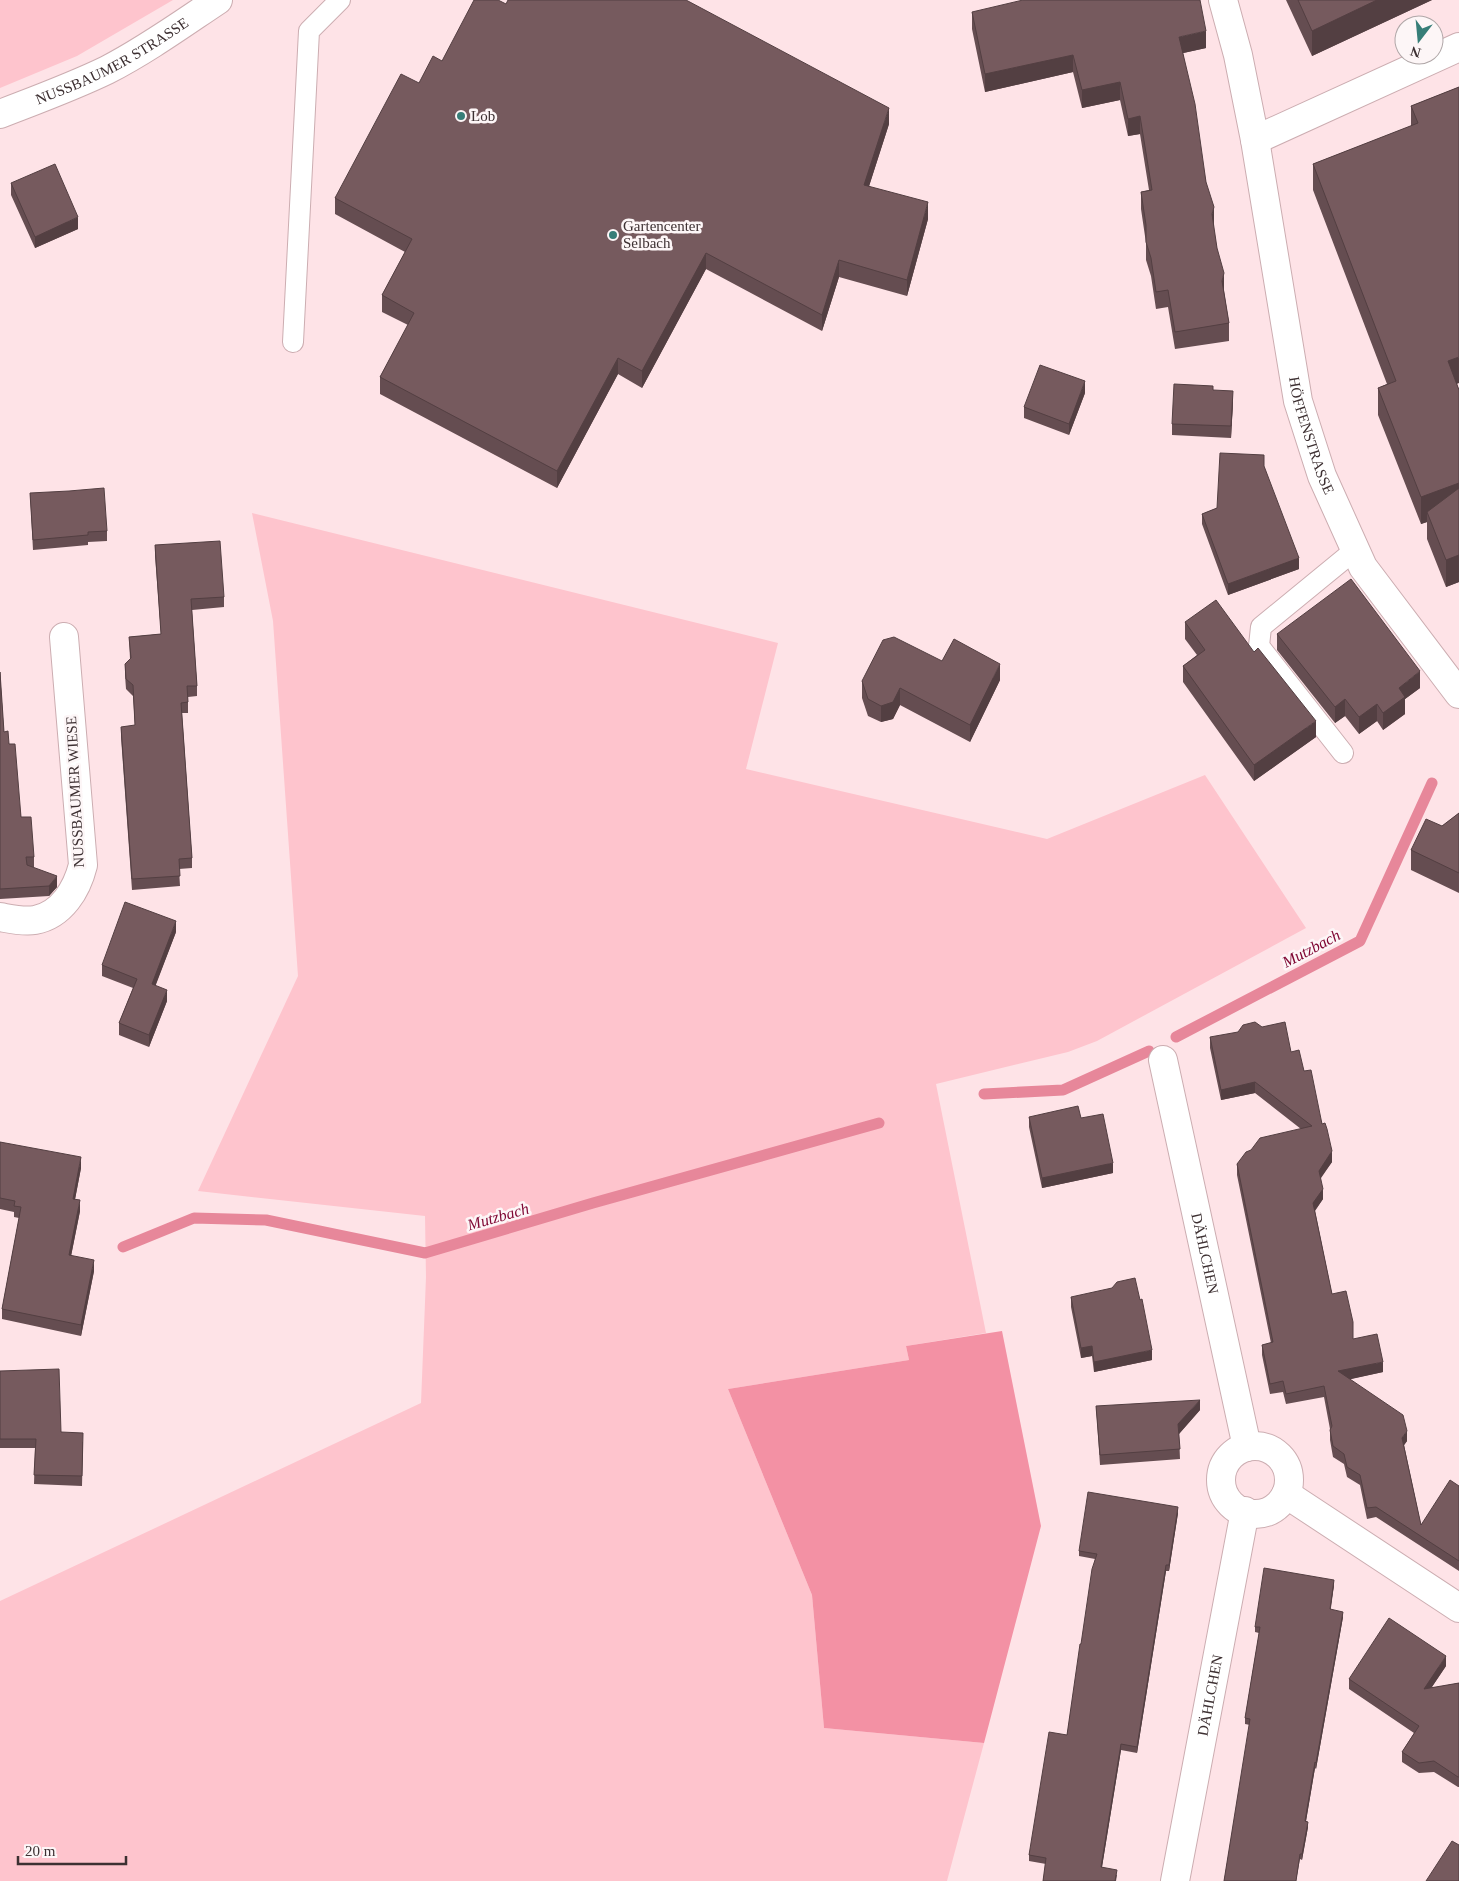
<svg xmlns="http://www.w3.org/2000/svg" width="1459" height="1881" font-family="'Times New Roman',serif">
<style>
.green{fill:#fec4cd}
.forest{fill:#f391a4}
.lines{fill:none;stroke-linecap:round;stroke-linejoin:round}
.stream{stroke:#e7879a;stroke-width:11}
.lane-casing{stroke:#ccadb1;stroke-width:22}
.street-casing{stroke:#ccadb1;stroke-width:30}
.lane{stroke:#fff;stroke-width:20}
.street{stroke:#fff;stroke-width:28}
.wall{fill:#654d51}
.shaded-wall{fill:#533f42}
.building{fill:#765a5e;stroke:#533f42}
.poi-dot{fill:#377e78;stroke:#fdf6f7;stroke-width:2}
.labels{text-anchor:middle;stroke-width:5;stroke-linejoin:round;paint-order:stroke}
.street-label{font-size:15px;fill:#3d3032;stroke:#fdf6f7}
.poi-label{font-size:15px;fill:#3d3032;stroke:#fdf6f7;text-anchor:start}
.water-label{font-size:16px;font-style:italic;fill:#800935;stroke:#fdf6f7}
</style>
<rect width="100%" height="100%" fill="#fee3e7"/>
<path class="green" d="M0 0H173L77 56 0 88Z
M252 513 778 643 746 769 1047 839 1205 775 1306 928 1097 1041 1068 1052 936 1084 986 1333 906 1346 909 1360 728 1389 812 1595 824 1728 984 1743 947 1881H0V1601L421 1403 426 1277 425 1216 198 1191 298 976 273 621Z"/>
<path class="forest" d="M1002 1331 1041 1526 984 1743 824 1728 812 1595 728 1389 909 1360 906 1346Z"/>
<g class="lines">
<path class="stream" d="M1176 1037 1360 941 1432 783
M984 1094 1063 1090 1149 1051
M123 1247 194 1218 266 1220 425 1253 593 1203 879 1123"/>
<g class="lane-casing">
<path id="lane" d="M293 342 309 31 340 0
M1343 753 1259 646 1261 627 1355 550"/>
</g>
<g class="street-casing">
<g id="street">
<path id="s1" d="M1223 0 1238 55 1255 140 1298 401 1322 476 1363 567 1459 694"/>
<path id="s2" d="M0 114C36 100 72 87 107 70 146 50 182 24 218 0"/>
<path d="M1255 140 1459 47"/>
<path d="M0 917C11 919 23 922 35 920 62 915 77 889 83 865L64 637"/>
<path id="s3" d="M1163 1060 1247 1447"/>
<circle cx="1255" cy="1480" r="34"/>
<path d="M1286 1494 1459 1608"/>
<path id="s4" d="M1175 1881 1245 1511"/>
</g>
</g>
<use href="#lane" class="lane"/>
<use href="#street" class="street"/>
</g>
<path class="wall" d="M1286 0H1432L1312 56Z
M506 4 889 124 869 186 928 219 907 296 839 277 822 331 706 269 642 388 618 374 557 488 380 394V377L408 325 382 312V295L405 252 335 214V198L419 83 442 61Z
M972 12 1206 48 1183 53 1206 182 1224 291 1229 323V341L1175 349 1168 307 1156 309 1151 276 1146 260V243L1141 209V192L1149 190 1140 134 1128 136 1120 100 1082 108 1073 72 985 92 972 29Z
M1459 87 1457 384 1459 390V582L1446 587 1427 539V522L1421 524 1378 415V388L1387 384 1313 190V164L1411 126V106Z
M11 183 78 229 35 248 11 195Z
M1213 390 1233 402 1231 438 1172 435V424Z
M1085 393 1069 435 1024 418V407Z
M1264 467 1299 569 1228 595 1202 524V514L1217 508Z
M30 493 107 531V541L88 542V545L33 550Z
M155 545 224 597V607L192 610 197 686V696L188 697V713H182L192 858V868L179 869 180 886 132 890 121 737V727L135 726 133 696 126 689 125 675V664L130 659 129 637 161 634 155 556Z
M1185 622 1316 737 1254 781 1183 682V666L1197 655 1185 639Z
M1277 634 1420 688 1405 699V714L1383 730 1377 721 1359 734 1345 716 1335 723 1277 650Z
M942 661 1000 680 970 742 900 705 893 719 881 722 868 716 862 698V681Z
M0 672 4 732 9 744 21 817 34 857V867H32L57 887 49 896 0 899Z
M1459 813V893L1411 870V850Z
M176 932 155 986 167 1001 149 1047 119 1035V1023L133 988 102 976V965Z
M1210 1037 1291 1052 1304 1071 1322 1124 1332 1162 1320 1178 1323 1199 1315 1211 1332 1294 1353 1339 1383 1372 1350 1379 1407 1441 1404 1445 1421 1525 1459 1486V1571L1376 1517 1367 1519 1360 1485 1347 1477 1344 1464 1333 1457 1330 1440V1429L1324 1397 1286 1404 1283 1392 1270 1394 1262 1355V1345L1271 1343 1237 1175V1164L1251 1150 1301 1129 1255 1093 1221 1100 1210 1048Z
M1029 1117 1081 1118 1113 1173 1042 1188 1029 1127Z
M0 1142 81 1168 75 1199 80 1211 71 1256 94 1271 81 1336 2 1319V1309L19 1218 14 1217V1212L0 1209Z
M1071 1297 1152 1360 1094 1372 1092 1356 1081 1358 1071 1307Z
M0 1371 61 1432 83 1442 82 1486 34 1484 35 1448H0Z
M1096 1406 1200 1410 1179 1434 1180 1459 1100 1465Z
M1178 1513 1169 1571H1166L1137 1753 1121 1750 1102 1867 1117 1875 1116 1881H1043L1046 1864 1029 1861V1855L1067 1735 1095 1559 1079 1556V1551Z
M1334 1585 1330 1610 1343 1617 1316 1769 1315 1768 1306 1821 1308 1827 1302 1860 1300 1859 1296 1881H1224L1250 1725 1245 1724V1718L1259 1633 1255 1632V1627Z
M1446 1666 1431 1688 1459 1683V1787H1458L1434 1772 1419 1773 1402 1762V1752L1414 1733 1349 1689V1679Z"/>
<path class="shaded-wall" d="M1377 0H1432L1312 56V31Z
M1206 31V48L1179 54V37Z
M1073 55V72L985 92V74Z
M1120 82V100L1082 108V90Z
M889 108V124L864 202V185Z
M1140 116V134L1128 136V119Z
M928 202V219L907 296V280Z
M1214 207V225L1212 232V214Z
M78 217V229L35 248V237Z
M706 253V269L642 388V371Z
M839 260V277L822 331V315Z
M1224 273V291L1222 298V281Z
M1459 357V383L1448 388V361Z
M618 358V374L557 488V471Z
M1085 381V393L1069 435V424Z
M1233 391V402L1231 438V426Z
M1459 483V510L1427 512V522L1421 524V497Z
M1459 555V582L1446 587V560Z
M1299 558V569L1228 595V584Z
M1000 664V680L970 742V725Z
M1420 671V688L1405 699V714L1383 730V713L1399 688Z
M900 688V705L893 719 881 722V706Z
M1345 699V716L1335 723V707Z
M1377 704V721L1359 734V717Z
M1316 721V737L1254 781V765Z
M57 876V887L49 896V886Z
M176 921V932L152 995V984Z
M167 990V1001L149 1047V1035Z
M1255 1082V1093L1221 1100V1090Z
M1332 1151V1162L1319 1181V1171Z
M81 1157V1168L73 1210V1199Z
M1113 1163V1173L1042 1188V1178Z
M1323 1189V1199L1313 1213V1203Z
M80 1200V1211L69 1266V1255Z
M94 1260V1271L81 1336V1325Z
M1092 1346V1356L1081 1358V1348Z
M1152 1350V1360L1094 1372V1362Z
M1383 1362V1372L1338 1382V1371Z
M1200 1400V1410L1178 1435V1424Z
M1407 1431V1441L1402 1448V1438Z
M1178 1507V1513L1169 1571V1565Z
M1166 1565V1571L1137 1753V1747Z
M1334 1580V1585L1330 1615V1609Z
M1343 1612V1617L1316 1769V1763Z
M1446 1656V1666L1424 1699V1689Z
M1121 1744V1750L1101 1873V1867Z
M1315 1762V1768L1305 1827V1821Z
M1308 1822V1827L1302 1860V1854Z"/>
<path class="building" d="M474 0H498L506 4 508 0H686L889 108 864 185 928 202 907 280 839 260 822 315 706 253 642 371 618 358 557 471 380 377 414 313 382 295 412 239 335 198 401 74 419 83 433 56 442 61Z
M1023 0H1200L1206 31 1179 37 1195 104 1206 182 1214 207 1212 214 1217 248 1224 273 1222 281 1229 323 1175 332 1168 290 1156 292 1151 258 1146 242V225L1141 192 1152 190 1140 116 1128 119 1120 82 1082 90 1073 55 985 74 972 12Z
M1298 0H1377L1312 31Z
M1459 87V357L1448 361 1459 390V483L1421 497 1378 388 1396 381 1313 164 1418 123 1411 106Z
M55 164 78 217 35 237 11 183Z
M1040 365 1085 381 1069 424 1024 407Z
M1174 384 1213 386V390L1233 391 1231 426 1172 424Z
M1220 453 1264 455V466L1299 558 1228 584 1202 514 1217 508Z
M104 488 107 531 88 532V535L33 540 30 493 69 491Z
M1459 488V555L1446 560 1427 512Z
M220 541 224 597 191 599 197 686H187L188 702 181 703 192 858 179 859 180 876 132 879 121 727 135 725 133 685 126 679 125 664 131 658 129 637 161 634 155 545Z
M1351 579 1420 671 1399 688 1405 697 1383 713 1377 704 1359 717 1345 699 1335 707 1277 634Z
M1216 600 1254 652 1258 648 1316 721 1254 765 1183 666 1205 650 1185 622Z
M894 637 942 661 954 639 1000 664 970 725 900 688 893 702 881 706 868 699 862 681 883 640Z
M0 672 4 732 8 731 9 744H15L21 817H31L34 857H26L27 865 57 876 49 886 0 889Z
M1459 813V873L1411 850 1426 819 1442 826Z
M125 902 176 921 152 984 167 990 149 1035 119 1023 137 979 102 965Z
M1255 1022 1262 1027 1285 1022 1291 1052 1299 1050 1304 1071 1311 1070 1322 1124 1325 1123 1327 1129 1332 1151 1319 1171 1323 1189 1313 1203 1332 1294 1346 1291 1353 1322V1339L1377 1334 1383 1362 1338 1371 1403 1415 1407 1431 1402 1438 1421 1525 1450 1480 1459 1486V1561L1376 1507 1367 1508 1360 1475 1347 1467 1344 1454 1333 1446 1330 1430 1332 1426 1324 1386 1286 1394 1283 1381 1270 1384 1262 1345 1273 1342 1237 1164 1246 1152 1251 1150 1260 1138 1312 1126 1255 1082 1221 1090 1210 1037 1238 1032 1243 1025Z
M1078 1106 1081 1118 1103 1114 1113 1163 1042 1178 1029 1117Z
M0 1142 81 1157 73 1199 80 1200 69 1255 94 1260 81 1325 2 1309 21 1207 14 1206 15 1201 0 1198Z
M1135 1278 1140 1300 1142 1299 1152 1350 1094 1362 1092 1346 1081 1348 1071 1297 1112 1288 1117 1282Z
M59 1369 61 1432 83 1433 82 1476 34 1475 36 1439H0V1371Z
M1200 1400 1178 1424 1180 1449 1100 1455 1096 1406Z
M1088 1492 1178 1507 1169 1565H1166L1137 1747 1121 1744 1101 1867 1117 1870 1115 1881H1043L1046 1858 1029 1855 1049 1732 1067 1735 1080 1644H1081L1092 1569 1097 1554 1079 1551Z
M1264 1568 1334 1580 1330 1609 1343 1612 1316 1763 1315 1762 1305 1821 1308 1822 1302 1854H1300L1296 1881H1224L1250 1719 1245 1718 1260 1627H1255Z
M1389 1618 1446 1656 1424 1689 1459 1683V1777H1458L1434 1761 1419 1763 1402 1752 1419 1726 1349 1679Z
M1452 1841 1459 1845V1881H1426Z"/>
<g class="poi-dot">
<circle cx="461" cy="116" r="5"/>
<circle cx="613" cy="235" r="5"/>
</g>
<g class="labels">
<g class="street-label">
<text dy="5" stroke="none"><textPath href="#s2" startOffset="124">NUSSBAUMER STRASSE</textPath></text>
<text dy="5" stroke="none"><textPath href="#s1" startOffset="445">HÖFFENSTRASSE</textPath></text>
<text transform="translate(75 792) rotate(-93)" y="5">NUSSBAUMER WIESE</text>
<text dy="5" stroke="none"><textPath href="#s3" startOffset="198">DÄHLCHEN</textPath></text>
<text dy="5" stroke="none"><textPath href="#s4" startOffset="189">DÄHLCHEN</textPath></text>
</g>
<g class="poi-label">
<text x="471" y="121">Lob</text>
<text x="623" y="231">Gartencenter<tspan x="623" dy="17">Selbach</tspan></text>
</g>
<g class="water-label">
<text transform="translate(1311 948) rotate(-28)" y="6">Mutzbach</text>
<text transform="translate(498 1216) rotate(-16)" y="6">Mutzbach</text>
</g>
</g>
<g transform="translate(1419 40) rotate(196)"><circle r="24" fill="#fdf6f7" stroke="#b0a7a8"/>
<path d="M0-4L9 19L0 12L-9 19Z" fill="#377e78"/>
<text y="-8" font-size="14" font-weight="bold" text-anchor="middle" fill="#3d3032">N</text>
</g>
<path d="M18 1856v8h108v-8" fill="none" stroke="#3d3032" stroke-width="2.5"/>
<text x="25" y="1856" font-size="15" fill="#3d3032" stroke="#fdf6f7" stroke-width="4" paint-order="stroke">20 m</text>
</svg>
